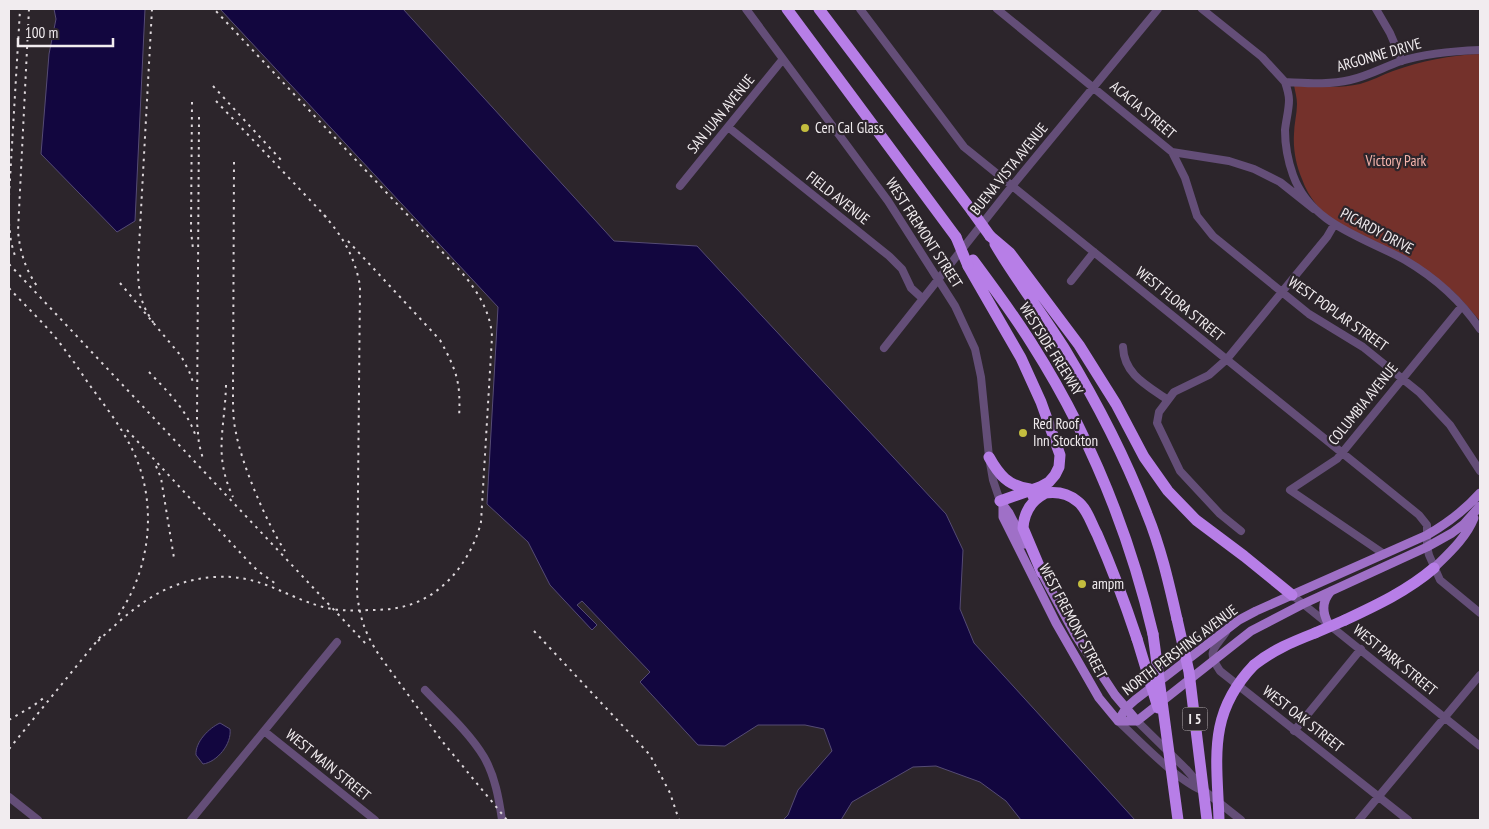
<svg xmlns="http://www.w3.org/2000/svg" width="1489" height="829" font-family="'PT Sans Narrow',sans-serif">
<style>
.green{fill:#74312b}
.water{fill:#12063f;stroke:#554b74}
.lines{fill:none;stroke-linecap:round;stroke-linejoin:round}
.minor{stroke:#644e78;stroke-width:8}
.major{stroke:#9f70c7;stroke-width:9}
.highway{stroke:#b77ee7;stroke-width:11}
.rail{stroke:#ddd7db;stroke-width:2;stroke-dasharray:2.5 5;stroke-linecap:butt}
.highway-bridge{stroke:#b77ee7;stroke-width:11}
.poi-dot{fill:#c3bd3e;stroke:#2c252b;stroke-width:2}
.labels{text-anchor:middle;stroke-width:4.5;stroke-linejoin:round;paint-order:stroke}
.shield{fill:#2c252b;stroke:#b6b0b4;stroke-width:1}
.shield-label{font-size:14px;font-weight:bold;fill:#f1ecef}
.street-label{font-size:15px;fill:#f1ecef;stroke:#2c252b}
.poi-label{font-size:15px;fill:#f1ecef;stroke:#2c252b;text-anchor:start}
.park-label{font-size:15px;fill:#f5b4ac;stroke:#2c252b}
</style>
<rect width="100%" height="100%" fill="#2c252b"/>
<path class="green" d="M1480 54V321C1468 307 1455 291 1440 281 1395 253 1321 234 1302 179 1296 165 1293 149 1294 134 1294 124 1297 114 1297 104 1297 98 1295 91 1294 85 1316 86 1338 89 1360 84 1371 81 1382 75 1393 71 1421 61 1450 55 1480 54Z"/>
<path class="water" d="M54 9H145L135 221 117 232 41 154 49 54 56 19Z
M220 9H403L614 241 697 246 946 514 963 550 960 609 974 643 1135 820H1021L1006 801 980 782 936 766 913 767 852 802 841 820H783L788 815 798 790 832 751 824 729 805 725H758L725 746 698 745 640 682 650 672 582 601 577 605 597 625 592 630 550 585 528 542 487 504 498 307Z
M220 723 230 729C232 744 217 762 203 764L196 755C195 742 209 728 220 723Z"/>
<g class="lines">
<path class="minor" d="M746 9 888 201 955 306 975 349 981 377 989 457 993 480 1000 501
M860 9 964 147 1419 515 1427 525V547L1429 555 1440 580 1480 613
M997 9 1172 152 1229 161 1254 169 1280 182 1314 209
M1202 9 1262 57 1285 82
M1376 9 1390 33 1402 61
M1285 82C1287 88 1289 94 1289 100 1289 110 1286 120 1285 130 1285 146 1288 161 1293 175 1311 225 1364 237 1405 260 1434 277 1461 301 1480 329
M1285 82C1307 83 1329 85 1350 80 1368 76 1384 67 1401 61 1427 53 1453 51 1480 50
M728 127 889 256 902 269 911 288 922 298
M1172 152 1185 178 1197 216 1213 236 1309 314 1363 347 1420 393 1450 425 1480 471
M680 186 783 59
M1071 281 1094 252
M1123 347C1124 375 1148 386 1168 400
M884 348 1012 186 1158 9
M1241 531 1220 514 1180 471 1157 423 1159 412 1174 392 1209 375 1227 359 1327 237 1334 225
M1384 554 1290 490 1337 459 1462 306
M1292 595 1480 746
M1226 632C1214 650 1206 650 1220 671L1408 820
M425 690C445 711 469 732 484 757 495 776 499 799 502 820
M1118 721C1140 741 1179 783 1206 792
M1137 721 1186 769 1207 793 1241 820
M264 731 375 820
M1294 731 1361 649
M9 797 38 820
M191 820 337 642
M1359 820 1480 675"/>
<path class="major" d="M1000 501 1009 513 1025 544
M1003 506V517L1056 623 1099 698 1118 721
M1039 568 1076 636 1115 695 1137 721
M1434 568C1449 553 1466 538 1474 518
M1328 623C1322 612 1322 601 1331 591
M1118 721 1126 708 1135 700 1239 620 1256 611 1427 535C1448 523 1464 511 1480 493
M1118 721H1137L1251 631 1303 604 1427 547 1452 533 1464 524 1480 506"/>
<path class="highway" d="M787 9 956 237
M819 9 972 211
M990 236 1010 253 1079 345 1116 404 1144 457 1168 491 1196 520 1244 556 1292 595
M995 244C1016 280 1042 313 1064 348 1096 401 1125 456 1147 514 1161 548 1169 584 1177 619
M973 260C993 287 1014 315 1032 344 1088 432 1129 532 1153 634
M968 266 1021 358 1041 402 1060 455 1059 467 1055 475 1049 482 1040 487 1000 501
M989 457C999 475 1008 486 1030 489
M1033 496C1048 491 1064 490 1077 501 1087 508 1091 523 1097 534 1112 568 1125 603 1137 639
M1042 573 1023 528C1024 513 1031 501 1044 494
M1345 620C1377 605 1407 591 1434 568
M1254 665C1273 650 1292 642 1315 633"/>
<path class="rail" d="M29 9 18 231C20 253 26 271 39 289
M152 9 138 265C138 290 140 304 155 325
M213 86 282 161
M216 101 328 219
M192 102 191 231 193 249
M199 117 197 422 199 444 203 459
M234 162 233 394C233 407 233 420 236 433 242 465 267 524 285 551
M9 196 20 10
M324 215C343 237 355 257 360 286L357 593C360 619 365 633 379 655L442 741 507 820
M9 223 11 242 15 256
M348 241 440 340C457 371 461 383 459 418
M9 264 367 645
M120 283 181 356 189 371 194 385
M9 288C28 309 51 329 67 353 76 364 83 376 91 387 106 407 122 428 133 451 158 503 151 570 117 617
M149 372C167 391 186 409 195 434
M226 385C225 429 213 454 233 497
M127 430 247 560 258 571 276 584
M156 466 161 478 174 558
M534 631 650 755 670 793 679 820
M98 641C133 608 164 580 215 577 260 574 283 596 323 607 338 611 353 611 368 610 385 610 401 609 417 602 449 589 473 555 481 522L492 337C491 313 478 292 463 274L214 9
M9 720 33 706 45 697
M9 749 101 636"/>
<path class="highway-bridge" d="M972 211 990 236
M956 237 968 266
M1177 619 1189 672 1207 820
M1315 633 1345 620
M1153 634 1178 820
M1137 639 1158 708
M1219 820C1217 758 1207 714 1254 665"/>
</g>
<g class="poi-dot">
<circle cx="805" cy="128" r="5"/>
<circle cx="1023" cy="433" r="5"/>
<circle cx="1082" cy="584" r="5"/>
</g>
<g class="labels">
<rect class="shield" x="1182.5" y="707.5" width="25" height="23" rx="4"/>
<g class="shield-label">
<text x="1195" y="724">I 5</text>
</g>
<g class="street-label">
<text transform="translate(1379 55) rotate(-16)" y="5">ARGONNE DRIVE</text>
<text transform="translate(1143 110) rotate(40)" y="5">ACACIA STREET</text>
<text transform="translate(721 114) rotate(-51)" y="5">SAN JUAN AVENUE</text>
<text transform="translate(1009 169) rotate(-51)" y="5">BUENA VISTA AVENUE</text>
<text transform="translate(838 198) rotate(38)" y="5">FIELD AVENUE</text>
<text transform="translate(1377 231) rotate(28)" y="5">PICARDY DRIVE</text>
<text transform="translate(924 233) rotate(57)" y="5">WEST FREMONT STREET</text>
<text transform="translate(1180 304) rotate(39)" y="5">WEST FLORA STREET</text>
<text transform="translate(1338 314) rotate(35)" y="5">WEST POPLAR STREET</text>
<text transform="translate(1051 349) rotate(58)" y="5">WESTSIDE FREEWAY</text>
<text transform="translate(1363 404) rotate(-51)" y="5">COLUMBIA AVENUE</text>
<text transform="translate(1073 621) rotate(62)" y="5">WEST FREMONT STREET</text>
<text transform="translate(1180 650) rotate(-37)" y="5">NORTH PERSHING AVENUE</text>
<text transform="translate(1395 660) rotate(39)" y="5">WEST PARK STREET</text>
<text transform="translate(1303 719) rotate(38)" y="5">WEST OAK STREET</text>
<text transform="translate(328 765) rotate(39)" y="5">WEST MAIN STREET</text>
</g>
<g class="poi-label">
<text x="815" y="133">Cen Cal Glass</text>
<text x="1033" y="429">Red Roof<tspan x="1033" dy="17">Inn Stockton</tspan></text>
<text x="1092" y="589">ampm</text>
</g>
<g class="park-label">
<text x="1396" y="166">Victory Park</text>
</g>
</g>
<rect width="1489" height="829" fill="none" stroke="#f1ecef" stroke-width="20"/>
<path d="M18 38v8h95v-8" fill="none" stroke="#f1ecef" stroke-width="2.5"/>
<text x="25" y="38" font-size="15" fill="#f1ecef" stroke="#2c252b" stroke-width="4" paint-order="stroke">100 m</text>
</svg>
